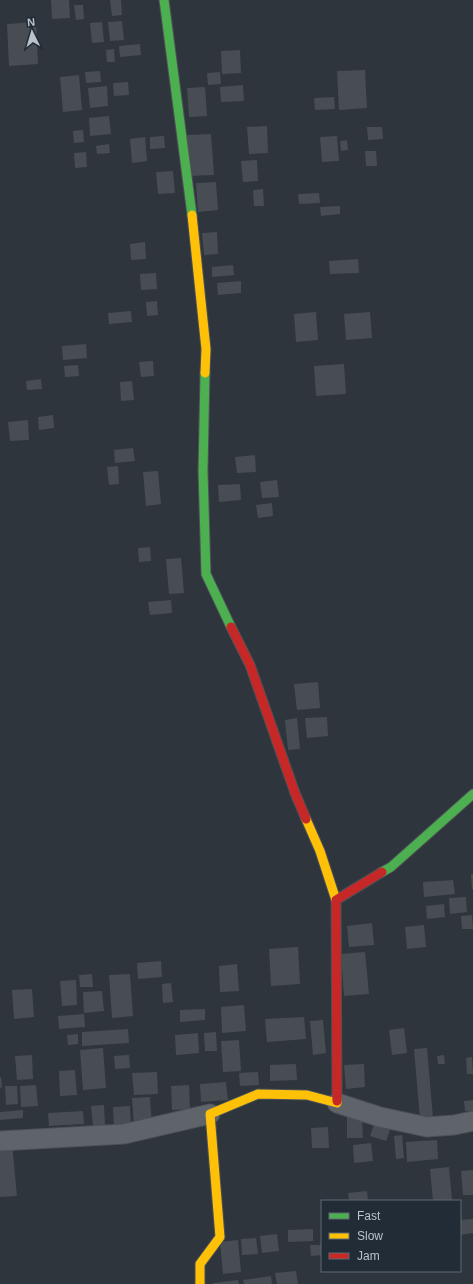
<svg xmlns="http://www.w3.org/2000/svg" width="473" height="1284" font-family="Helvetica,sans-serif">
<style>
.building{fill:#484d53}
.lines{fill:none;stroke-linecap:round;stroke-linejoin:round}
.street-casing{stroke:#4d5157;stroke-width:21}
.fast-casing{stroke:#4d5157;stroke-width:11}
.slow-casing{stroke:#4d5157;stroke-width:11}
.jam-casing{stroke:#4d5157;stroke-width:11}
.street{stroke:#5e646a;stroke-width:19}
.fast{stroke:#4caf50;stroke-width:9}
.slow{stroke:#ffc107;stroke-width:9}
.jam{stroke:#c62828;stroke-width:9}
</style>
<rect width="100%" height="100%" fill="#2e353c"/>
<path class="building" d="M51 0H69L70 18 52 19Z
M110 0H121L122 15 112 16Z
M74 5H83L84 19 76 20Z
M122 21 124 40 110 41 108 22Z
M36 22 38 64 9 66 7 24Z
M102 22 104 42 92 43 90 23Z
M140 44 141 55 120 57 119 46Z
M114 49 115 62H107L106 50Z
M240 50 241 73 222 74 221 51Z
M365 70 367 108 339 110 337 71Z
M100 71 101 82 86 83 85 72Z
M220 72 221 84 208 85 207 73Z
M79 75 82 110 63 112 60 77Z
M128 82 129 95 114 96 113 83Z
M243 85 244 101 221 102 220 87Z
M107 86 108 106 90 108 88 88Z
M205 87 207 116 189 117 187 88Z
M334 97 335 109 315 110 314 98Z
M109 116 111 134 90 136 89 118Z
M267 126 268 153 249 154 247 127Z
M367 127H382L383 139 368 140Z
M83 130 84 142 74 143 73 131Z
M211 134 214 175 189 176 186 135Z
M164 136 165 148 150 149V137Z
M337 136 339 161 322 162 320 137Z
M145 137 147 161 132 163 130 139Z
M347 140 348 150 341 151 340 141Z
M109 144 110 153 97 154 96 146Z
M365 151H376L377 166H366Z
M86 152 87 167 75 168 74 153Z
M257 160 258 181 243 182 241 161Z
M173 171 175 193 158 194 156 172Z
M216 182 218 210 198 212 196 183Z
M263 189 264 206H254L253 190Z
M319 193 320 203 299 204 298 194Z
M340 206V214L321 216 320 207Z
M217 232 218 254 204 255 202 233Z
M145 242 146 259 131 260 130 244Z
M358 259 359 273 330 274 329 261Z
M233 265 234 275 212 277V267Z
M156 273 157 289 141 290 140 274Z
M241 281V293L218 295 217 283Z
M157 301 158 315 147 316 146 302Z
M131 311 132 322 109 324 108 313Z
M316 312 318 340 296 342 294 314Z
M370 312 372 338 346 340 344 314Z
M86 344 87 358 63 360 62 346Z
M153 361 154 376 141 377 139 362Z
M344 364 346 394 316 396 314 366Z
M78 365 79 376 65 377 64 366Z
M41 379 42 389 27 390 26 381Z
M132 381 134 400 121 401 120 382Z
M53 415 54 428 39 430 38 417Z
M28 420 29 440 10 441 8 422Z
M133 448 135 461 115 463 114 450Z
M255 455 256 472 237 473 235 457Z
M118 466 119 484 109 485 107 467Z
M158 471 161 504 146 506 143 472Z
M277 480 279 497 262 498 260 482Z
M240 484 241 500 219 502 218 485Z
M272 503 273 516 258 518 256 505Z
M150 547 151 561 139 562 138 548Z
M181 558 184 593 169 594 166 559Z
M171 600 172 613 150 615 148 602Z
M318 682 320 708 297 710 294 684Z
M327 717 328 736 307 738 305 718Z
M297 718 300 749 288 750 285 720Z
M471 874H473V889H472Z
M453 880 455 894 424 897 423 882Z
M466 897 467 912 450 914 449 898Z
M444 904 445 917 427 919 426 906Z
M472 915 473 929H462L461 916Z
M372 923 374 945 349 947 347 926Z
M424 925 426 947 407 949 405 927Z
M298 947 300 984 271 986 269 949Z
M365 952 369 994 344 996 341 954Z
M161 961 162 977 138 979 137 963Z
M237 964 239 991 220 992 219 966Z
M92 974 93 987H80L79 975Z
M130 974 133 1016 112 1018 109 975Z
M76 980 77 1005 62 1006 60 981Z
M171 983 173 1002 163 1003 162 984Z
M32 989 34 1017 14 1019 12 990Z
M102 991 104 1011 84 1013 83 992Z
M244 1005 246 1031 222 1033 221 1007Z
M205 1009V1020L180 1022V1010Z
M84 1014 85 1027 59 1029 58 1016Z
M304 1017 306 1039 267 1042 265 1019Z
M323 1020 326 1053 313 1055 310 1021Z
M404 1028 407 1053 392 1055 389 1030Z
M128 1029 129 1043 82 1046V1032Z
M216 1032 217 1051H205L204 1033Z
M198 1033 199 1053 176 1055 175 1035Z
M78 1034V1044L68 1045 67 1035Z
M239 1040 241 1071 223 1072 221 1041Z
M103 1048 106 1088 83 1090 80 1050Z
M427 1048 433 1118 420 1119 414 1049Z
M32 1055 33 1079 17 1080 15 1056Z
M129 1055 130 1068 115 1069 114 1056Z
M444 1055 445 1064H438L437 1056Z
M472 1057 473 1074H467L466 1058Z
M296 1064 297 1080 270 1081V1065Z
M364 1064 365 1087 346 1089 344 1065Z
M75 1070 77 1095 60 1096 59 1071Z
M157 1072 158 1094 134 1095 132 1073Z
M258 1072 259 1085 240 1086 239 1073Z
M0 1077H1L2 1087 0 1088Z
M226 1082 228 1100 201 1102 200 1084Z
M36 1085 38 1106 21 1107 20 1086Z
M189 1085 190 1109 172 1110 171 1086Z
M5 1086H17L18 1104 6 1105Z
M150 1097 152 1126 134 1127 132 1098Z
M473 1100V1111H465L464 1101Z
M104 1105 105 1125 93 1126 91 1106Z
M130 1106 131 1127 114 1128 113 1107Z
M23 1110V1118L0 1120V1112Z
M83 1111 84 1124 49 1126 48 1113Z
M347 1117H362L363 1138H347Z
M374 1124 390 1130 386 1141 370 1136Z
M328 1127 329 1148H312L311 1128Z
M402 1135 404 1158 396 1159 394 1136Z
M437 1140 438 1159 407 1162 406 1142Z
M12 1143 17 1196 0 1197V1144Z
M371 1143 373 1161 354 1163 353 1145Z
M449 1167 452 1200 433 1201 430 1169Z
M473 1170V1195H463L461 1171Z
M367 1191 368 1201H349L348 1193Z
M473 1219V1233L460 1235V1220Z
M313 1229V1241L288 1242V1230Z
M277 1234 279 1251 262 1253 260 1236Z
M256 1238 258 1254 242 1255 241 1239Z
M238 1240 241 1272 223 1274 220 1242Z
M310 1245H322V1255L311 1256Z
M296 1271 298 1284H277L275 1273Z
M271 1276 272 1284H244L243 1280Z
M238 1280 239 1284H213V1283Z"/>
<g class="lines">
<g class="street-casing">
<path id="street" d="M337 1103 380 1117 427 1127 454 1125 473 1121
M0 1141 124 1134 210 1114"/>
</g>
<g class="fast-casing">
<path id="fast" d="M164 0 192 215
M205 373 203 471 206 574 231 627
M382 872 391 867 473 794"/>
</g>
<g class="slow-casing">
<path id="slow" d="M192 215 206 349 205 373
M306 819 320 851 336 900
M200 1284V1264L220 1237 210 1114 258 1094 307 1095 337 1103V1101"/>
</g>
<g class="jam-casing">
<path id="jam" d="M231 627 250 665 295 793 306 819
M337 1101 336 900 382 872"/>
</g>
<use href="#street" class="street"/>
<use href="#fast" class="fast"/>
<use href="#slow" class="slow"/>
<use href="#jam" class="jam"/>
</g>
<rect x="321" y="1200" width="140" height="72" fill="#212c37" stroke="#5e6873"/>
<rect x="329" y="1213" width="20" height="6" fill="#4caf50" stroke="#5e6873"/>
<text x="357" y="1220" font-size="12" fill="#bac2cc">Fast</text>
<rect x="329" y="1233" width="20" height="6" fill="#ffc107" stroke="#5e6873"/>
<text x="357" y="1240" font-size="12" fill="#bac2cc">Slow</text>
<rect x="329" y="1253" width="20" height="6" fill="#c62828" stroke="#5e6873"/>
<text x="357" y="1260" font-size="12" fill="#bac2cc">Jam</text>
<g transform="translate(32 32) rotate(355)" stroke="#212c37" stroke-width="3" paint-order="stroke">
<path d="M0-3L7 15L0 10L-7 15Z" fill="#bac2cc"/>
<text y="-6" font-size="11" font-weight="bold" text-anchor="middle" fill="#bac2cc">N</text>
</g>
</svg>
